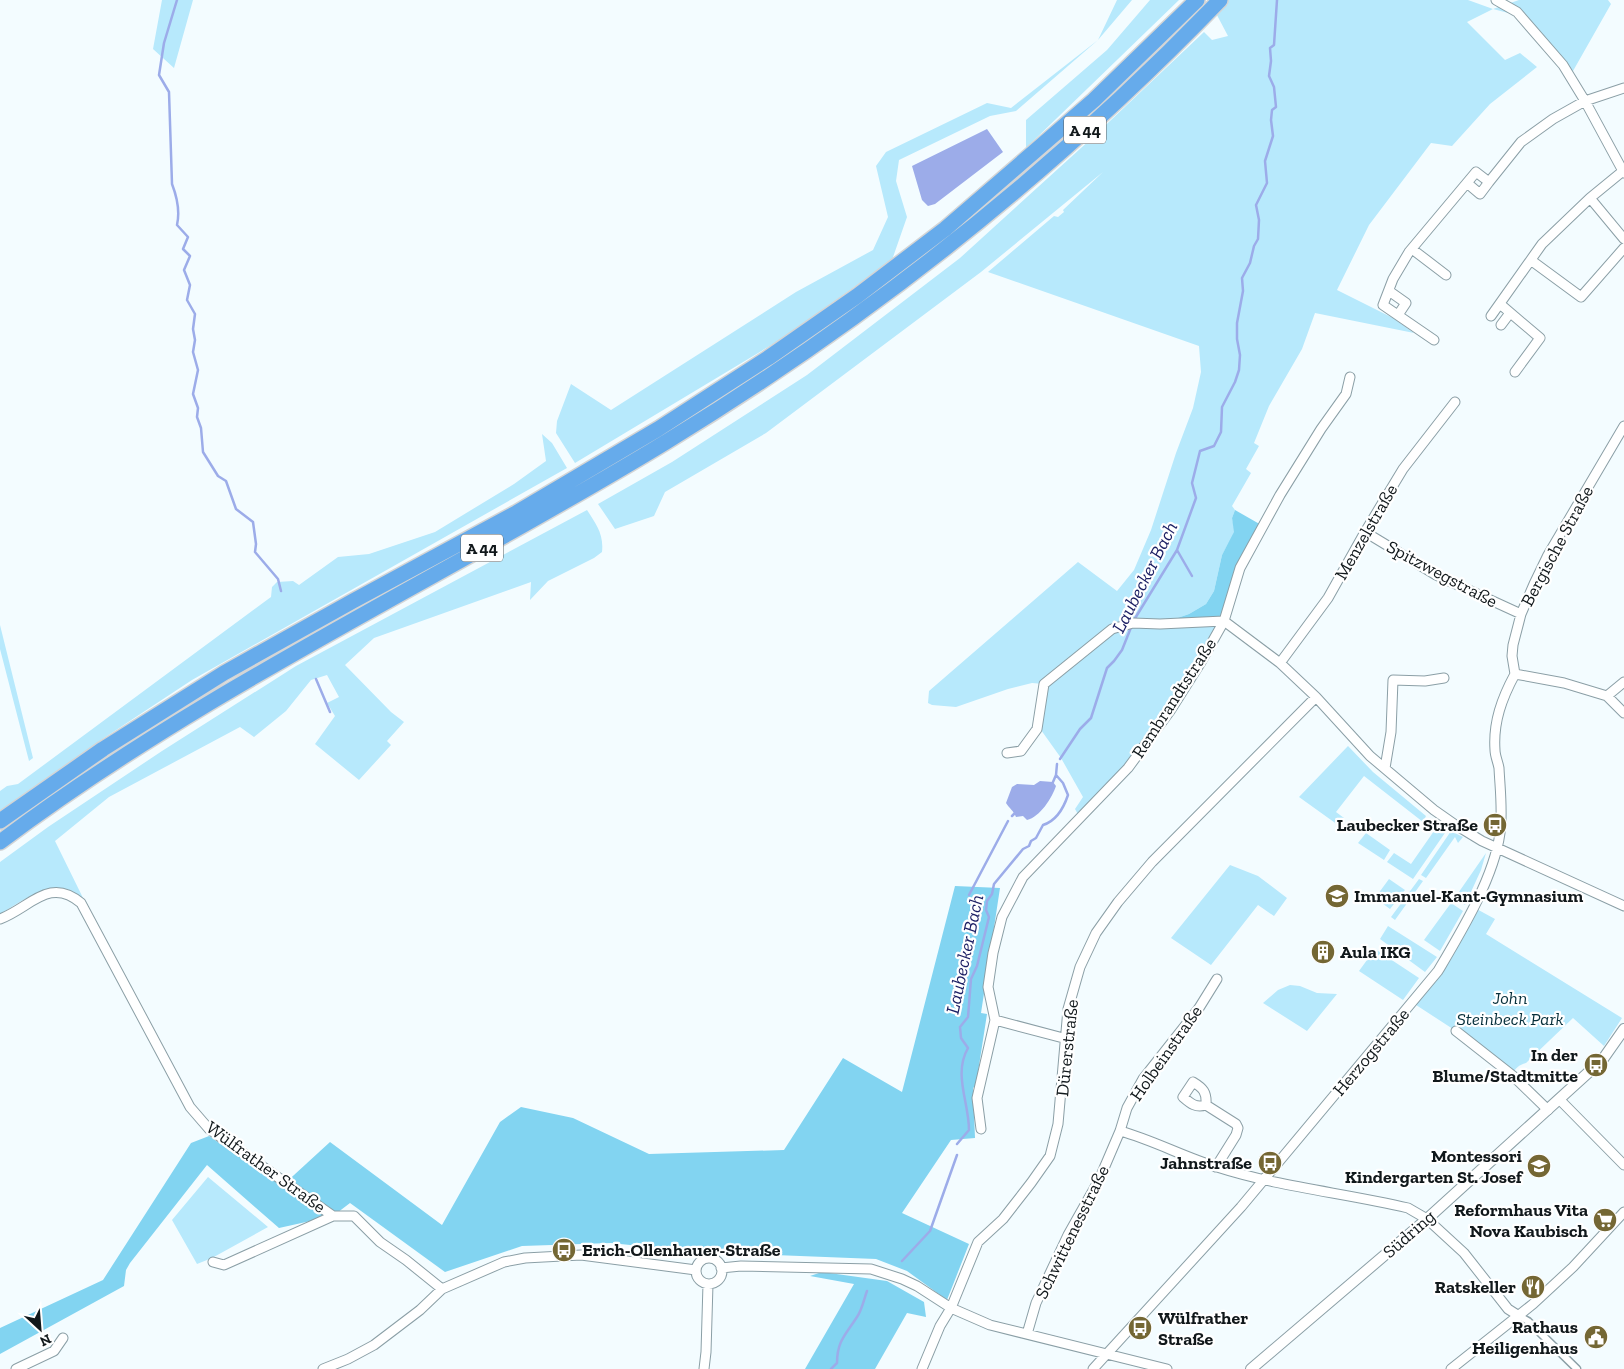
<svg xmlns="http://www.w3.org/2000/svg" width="1624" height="1369" font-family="'Zilla Slab',serif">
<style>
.green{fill:#b7e9fc}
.forest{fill:#82d4f1}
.water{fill:#9cace9}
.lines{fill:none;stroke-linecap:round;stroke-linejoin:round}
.stream{stroke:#9cace9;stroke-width:2.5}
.pedestrian-casing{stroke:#8b9fa6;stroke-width:9}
.minor-casing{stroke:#8b9fa6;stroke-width:11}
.tertiary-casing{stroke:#8b9fa6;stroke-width:12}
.motorway-casing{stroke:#d4d5d6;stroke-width:18}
.pedestrian{stroke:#fff;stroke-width:6}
.minor{stroke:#fff;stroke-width:9}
.tertiary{stroke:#fff;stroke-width:10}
.motorway{stroke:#66abeb;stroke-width:15}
.labels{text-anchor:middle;stroke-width:4.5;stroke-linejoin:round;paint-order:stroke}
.shield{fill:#fff;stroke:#585d5f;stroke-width:1}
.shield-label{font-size:16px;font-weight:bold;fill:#11181b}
.street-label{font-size:18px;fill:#11181b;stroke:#fff}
.poi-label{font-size:18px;font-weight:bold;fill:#11181b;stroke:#fff;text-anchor:end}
.park-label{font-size:18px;font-style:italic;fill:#07303c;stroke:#fff}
.water-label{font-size:19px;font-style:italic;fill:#1a1e63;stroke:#fff}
</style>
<rect width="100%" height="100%" fill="#f3fcff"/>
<path class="green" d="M162 0H193L174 68 153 49Z
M1117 0H1132L1098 40 1016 111 990 116 899 160 896 181 907 217 892 260 783 338 575 463 556 433 557 421 571 384 611 410 796 292 873 250 888 217 876 166 886 152 987 103 1011 108 1098 40Z
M1150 0H1179L1026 148V120L1107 50Z
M1209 0H1468L1493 9 1519 0H1608L1611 4 1573 71 1564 70 1516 15 1493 9 1467 22 1505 60 1520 53 1537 67 1490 104 1452 146 1431 143 1369 225 1337 290 1393 318 1414 333 1315 313 1302 349 1269 406 1254 443 1259 446 1246 469 1251 473 1232 506 1235 510 1232 518 1235 532 1222 555 1214 591 1206 604 1189 614 1163 623 1224 621 1128 768 1080 818 1075 809 1083 797 1061 758 1041 730 1044 684 1032 683 1008 689 956 707 932 705 928 703 929 691 1078 562 1117 591 1134 570 1151 530 1176 453 1193 408 1201 372 1199 346 988 272 1054 216 1058 217 1064 212 1063 210 1103 172 981 272 766 433 665 492 654 516 615 529 598 504 672 462 807 375 960 258 1092 138 1204 32 1212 40 1228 36Z
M542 434 552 443 567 468 192 680 104 738 0 812V791L7 786 18 784 271 597 272 587 277 582 293 581 299 585 338 557 369 554 435 532 514 484 546 461Z
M587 510C596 524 604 534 602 552L594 558 548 581 530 600 531 582 374 638 345 665 391 712 404 722 387 741 391 745 359 780 315 744 335 716 327 703 339 697 327 675 311 680 286 711 254 737 240 727 109 797 55 841 85 902C81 898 75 892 69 890 46 882 19 903 0 914V862L48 827 162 751 296 666Z
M0 625 33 758 29 761 0 649Z
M1348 746 1373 772 1426 816 1423 822 1364 776 1336 812 1344 818 1338 825 1299 797Z
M1432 821 1447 830 1413 879 1387 862 1394 853 1411 864 1434 831 1428 826Z
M1451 831 1463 837 1458 843 1455 837 1426 878 1421 875Z
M1366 833 1390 850 1384 860 1358 843Z
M1486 853 1481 870 1465 905 1454 899Z
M1230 865 1258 876 1287 898 1274 916 1258 905 1211 965 1171 938Z
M1389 879 1405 890 1390 909 1375 898Z
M1419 879 1423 881 1395 920 1391 917Z
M1451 903 1463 911 1440 951 1424 940Z
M1473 907 1495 919 1486 934 1622 1018 1604 1046 1573 1018 1526 1063C1519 1065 1515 1068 1512 1075L1456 1031 1413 1003 1438 971Z
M1388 926 1437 957 1425 972 1380 939Z
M1375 949 1419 978 1403 1000 1359 971Z
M1290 985 1300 986 1317 993 1337 994 1307 1031 1263 1003 1278 990Z
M208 1177 268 1227 212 1258 197 1264 172 1220Z"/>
<path class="forest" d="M1235 510 1263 526 1240 568 1224 621 1160 624 1189 614 1206 604 1214 591 1222 555 1234 532 1232 518Z
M955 886 1000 888 981 1013 987 1014 976 1085 973 1088 975 1138 951 1140 902 1213 969 1244 947 1300 907 1271 876 1259 697 1252 611 1243 522 1246 445 1272 350 1203 333 1216 279 1228 207 1165 130 1263 126 1270 124 1286 0 1354V1328L103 1280 191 1143 209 1136 282 1186 330 1142 442 1225 500 1122 521 1107 573 1118 649 1154 784 1150 843 1058 902 1092Z
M822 1272 887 1281 924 1302 926 1317 907 1313 875 1369H805L854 1284 810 1276Z"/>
<path class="water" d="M987 129 1003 152 935 204 928 206 922 200 912 166Z
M1040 781 1053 782 1056 786C1052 798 1040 817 1027 820L1023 816 1016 817C1014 811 1009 808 1006 803L1012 787 1017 784 1034 785Z"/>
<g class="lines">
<path class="stream" d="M177 0 164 43 159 75 169 92 172 184C177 197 180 212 177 225L188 237 183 249 190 256 184 270 190 285 187 300 195 314 193 329 195 340 193 352 198 370 193 394 198 408 197 417 201 428 203 452 218 476 226 481 236 509 253 522 256 544 255 552 278 579 281 591
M1177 550 1192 576
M1134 620 1177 550 1196 498 1192 483 1200 451 1214 446 1221 432 1222 407 1235 382 1239 370 1240 355 1237 339V323L1243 291 1242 278 1250 263 1254 246 1258 239 1259 220 1256 205 1267 183 1265 161 1273 136 1271 120 1272 110 1276 107 1274 87 1269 76 1271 61 1270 48 1274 45 1277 0
M316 679 330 712
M1060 759 1080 729 1091 718 1107 668 1114 661 1122 650 1132 625
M1053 782 1056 775
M1012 816 1015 813
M969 895 1008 821
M957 1144 969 1130C969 1102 953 1074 968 1048L961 1038 960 1027 968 1017 971 979 977 966 989 917 986 910 987 901 992 894 994 884 1023 849 1029 846 1031 841 1036 838 1043 825C1056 821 1064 807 1068 795L1063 783 1056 775 1057 764
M902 1261 930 1231 957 1155
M831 1369 837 1363C837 1341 846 1334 857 1317 862 1310 864 1299 867 1291"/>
<g class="pedestrian-casing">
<path id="pedestrian" d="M1519 1316 1528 1321 1577 1369"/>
</g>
<g class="minor-casing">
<path id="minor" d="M1496 0 1517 12 1563 65 1585 101 1624 173
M1489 182 1521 142 1553 119 1585 101 1624 88
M1590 198 1624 239
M1412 249 1446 275
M1532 261 1581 297 1624 248
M1389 291 1406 303 1398 315
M1500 304 1540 338 1515 372
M1491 316 1542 244 1590 198 1623 171
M1501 325 1510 313
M1434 340 1383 305 1393 279 1409 252 1476 172 1489 182 1480 194 1467 183
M1365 532 1436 575 1521 614
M1280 663 1328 598 1365 532 1403 469 1455 402
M1515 674 1512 656 1513 645 1521 614 1534 584 1548 555 1624 426
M1515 674 1564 683 1607 696 1624 713
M1607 696 1624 682
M1007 753 1021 751 1037 729 1044 684 1112 629 1133 623 1160 624 1224 621 1280 663 1316 697 1370 756 1434 810 1454 824 1482 841 1624 906
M1385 768 1391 732 1393 680 1425 681 1444 678
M0 919C30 908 49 876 81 903L190 1107 209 1129 333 1216
M995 1020 1067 1039
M1456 1031 1512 1075 1548 1110
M1559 1099 1624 1165
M1206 1105C1196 1108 1191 1104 1183 1097L1193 1082C1203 1088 1207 1092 1206 1105L1236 1124 1238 1128 1236 1135 1216 1167
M981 1129 977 1098 995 1020 988 987 993 953 1002 917 1023 877 1128 768 1170 711 1201 662 1224 621 1240 568 1280 495 1321 429 1346 394 1350 377
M1120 1131C1153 1140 1184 1157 1217 1167 1279 1187 1345 1193 1408 1208L1427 1219 1464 1253 1508 1309 1519 1316
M696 1271a13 13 0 1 1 26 0a13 13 0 1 1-26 0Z
M213 1262 224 1265 333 1216H354L380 1242 406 1260 442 1289
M721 1268 741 1266 871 1269 902 1279 917 1286 951 1308 990 1325 1167 1369
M1027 1334 1036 1303 1068 1235 1099 1180 1120 1131 1127 1108 1143 1079 1199 1008 1217 979
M16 1369 54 1351 63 1338
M323 1369 348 1359 374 1345 420 1310 442 1289 504 1262 525 1258 581 1255 696 1270
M704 1369 706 1352 708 1284
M922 1369 940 1326 951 1308 978 1242 1003 1219 1031 1183 1050 1156 1058 1124 1068 1009 1080 967 1096 933 1118 902 1152 862 1316 697
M1093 1369 1241 1207 1438 971C1461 932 1494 878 1500 833 1503 812 1500 789 1499 768 1498 762 1495 756 1495 750 1493 722 1502 698 1515 674
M1451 1369 1533 1304 1573 1267 1624 1212"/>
</g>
<g class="tertiary-casing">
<path id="tertiary" d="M1251 1369 1427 1219 1590 1071 1603 1059 1624 1029"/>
</g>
<g class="motorway-casing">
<path id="motorway" d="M0 821 103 749 224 673 353 601 516 513 658 429 768 358 857 296 945 229 1094 100 1197 0
M0 842C208 686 445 577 666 442 868 319 1056 170 1220 0"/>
</g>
<use href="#pedestrian" class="pedestrian"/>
<use href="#minor" class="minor"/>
<use href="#tertiary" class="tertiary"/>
<use href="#motorway" class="motorway"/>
</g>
<defs>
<g id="bus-disc" transform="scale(1.25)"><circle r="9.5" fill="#746734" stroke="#fff"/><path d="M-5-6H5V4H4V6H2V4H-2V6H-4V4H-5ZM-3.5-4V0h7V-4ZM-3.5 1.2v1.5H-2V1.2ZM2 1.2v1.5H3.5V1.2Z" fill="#fff"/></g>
<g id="school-disc" transform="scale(1.25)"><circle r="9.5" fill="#746734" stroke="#fff"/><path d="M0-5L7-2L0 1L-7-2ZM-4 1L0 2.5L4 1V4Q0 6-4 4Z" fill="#fff"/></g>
<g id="building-disc" transform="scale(1.25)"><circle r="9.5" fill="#746734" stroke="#fff"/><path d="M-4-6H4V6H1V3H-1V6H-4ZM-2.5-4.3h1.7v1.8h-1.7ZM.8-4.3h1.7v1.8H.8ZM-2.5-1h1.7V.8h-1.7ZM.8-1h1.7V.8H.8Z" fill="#fff"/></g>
<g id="supermarket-disc" transform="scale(1.25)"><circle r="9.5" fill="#746734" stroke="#fff"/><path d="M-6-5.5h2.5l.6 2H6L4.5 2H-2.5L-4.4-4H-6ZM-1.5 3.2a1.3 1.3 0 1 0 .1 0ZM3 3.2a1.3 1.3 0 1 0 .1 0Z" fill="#fff"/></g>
<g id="restaurant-disc" transform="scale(1.25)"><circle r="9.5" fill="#746734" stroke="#fff"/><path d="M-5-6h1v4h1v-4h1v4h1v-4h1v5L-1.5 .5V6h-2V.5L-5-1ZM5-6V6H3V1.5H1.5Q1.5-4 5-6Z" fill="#fff"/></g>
<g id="civic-disc" transform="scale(1.25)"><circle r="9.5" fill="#746734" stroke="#fff"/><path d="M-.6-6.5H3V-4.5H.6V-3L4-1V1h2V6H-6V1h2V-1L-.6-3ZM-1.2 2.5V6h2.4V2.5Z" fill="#fff"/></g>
</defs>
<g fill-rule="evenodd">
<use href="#bus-disc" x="1495" y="825"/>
<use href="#school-disc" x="1337" y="896"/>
<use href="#building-disc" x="1323" y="952"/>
<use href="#bus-disc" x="1596" y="1065"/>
<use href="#bus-disc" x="1270" y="1163"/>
<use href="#school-disc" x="1539" y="1166"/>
<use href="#supermarket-disc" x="1605" y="1220"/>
<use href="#bus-disc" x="564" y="1250"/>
<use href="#restaurant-disc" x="1533" y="1287"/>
<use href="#bus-disc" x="1140" y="1328"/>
<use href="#civic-disc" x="1596" y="1337"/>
</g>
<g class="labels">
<g class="shield">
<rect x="1064" y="116.5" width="42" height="27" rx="4"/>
<rect x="461" y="534.5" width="42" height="27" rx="4"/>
</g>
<g class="shield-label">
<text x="1085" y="136">A 44</text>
<text x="482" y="554">A 44</text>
</g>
<g class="street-label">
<text transform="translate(1366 532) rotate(-60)" y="6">Menzelstraße</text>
<text transform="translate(1557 546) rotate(-62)" y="6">Bergische Straße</text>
<text transform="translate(1442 574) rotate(28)" y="6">Spitzwegstraße</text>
<text transform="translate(1174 698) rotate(-57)" y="6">Rembrandtstraße</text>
<text transform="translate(1067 1048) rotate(-84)" y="6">Dürerstraße</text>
<text transform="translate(1371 1052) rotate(-50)" y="6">Herzogstraße</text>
<text transform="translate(1166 1053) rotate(-55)" y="6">Holbeinstraße</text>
<text transform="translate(266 1167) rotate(36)" y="6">Wülfrather Straße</text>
<text transform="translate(1072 1232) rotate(-64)" y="6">Schwittenesstraße</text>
<text transform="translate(1409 1234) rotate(-41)" y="6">Südring</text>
</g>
<g class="poi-label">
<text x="1478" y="831">Laubecker Straße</text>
<text x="1354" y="902" text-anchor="start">Immanuel-Kant-Gymnasium</text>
<text x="1340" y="958" text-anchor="start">Aula IKG</text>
<text x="1578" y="1061">In der<tspan x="1578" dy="21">Blume/Stadtmitte</tspan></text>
<text x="1522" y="1162">Montessori<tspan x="1522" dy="21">Kindergarten St. Josef</tspan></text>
<text x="1252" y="1169">Jahnstraße</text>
<text x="1588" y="1216">Reformhaus Vita<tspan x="1588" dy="21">Nova Kaubisch</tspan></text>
<text x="582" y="1256" text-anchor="start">Erich-Ollenhauer-Straße</text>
<text x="1516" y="1293">Ratskeller</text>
<text x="1158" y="1324" text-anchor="start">Wülfrather<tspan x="1158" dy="21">Straße</tspan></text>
<text x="1578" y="1333">Rathaus<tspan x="1578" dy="21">Heiligenhaus</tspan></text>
</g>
<g class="park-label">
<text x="1510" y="1004">John<tspan x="1510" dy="21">Steinbeck Park</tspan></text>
</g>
<g class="water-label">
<text transform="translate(1144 577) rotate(-63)" y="7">Laubecker Bach</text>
<text transform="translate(964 954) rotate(-78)" y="7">Laubecker Bach</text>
</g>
</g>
<g transform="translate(40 1329) rotate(154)" stroke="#ffffff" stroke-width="4" paint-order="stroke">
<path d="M0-4L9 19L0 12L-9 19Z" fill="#11181b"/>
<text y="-8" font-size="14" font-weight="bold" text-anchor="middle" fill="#11181b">N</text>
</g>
</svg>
